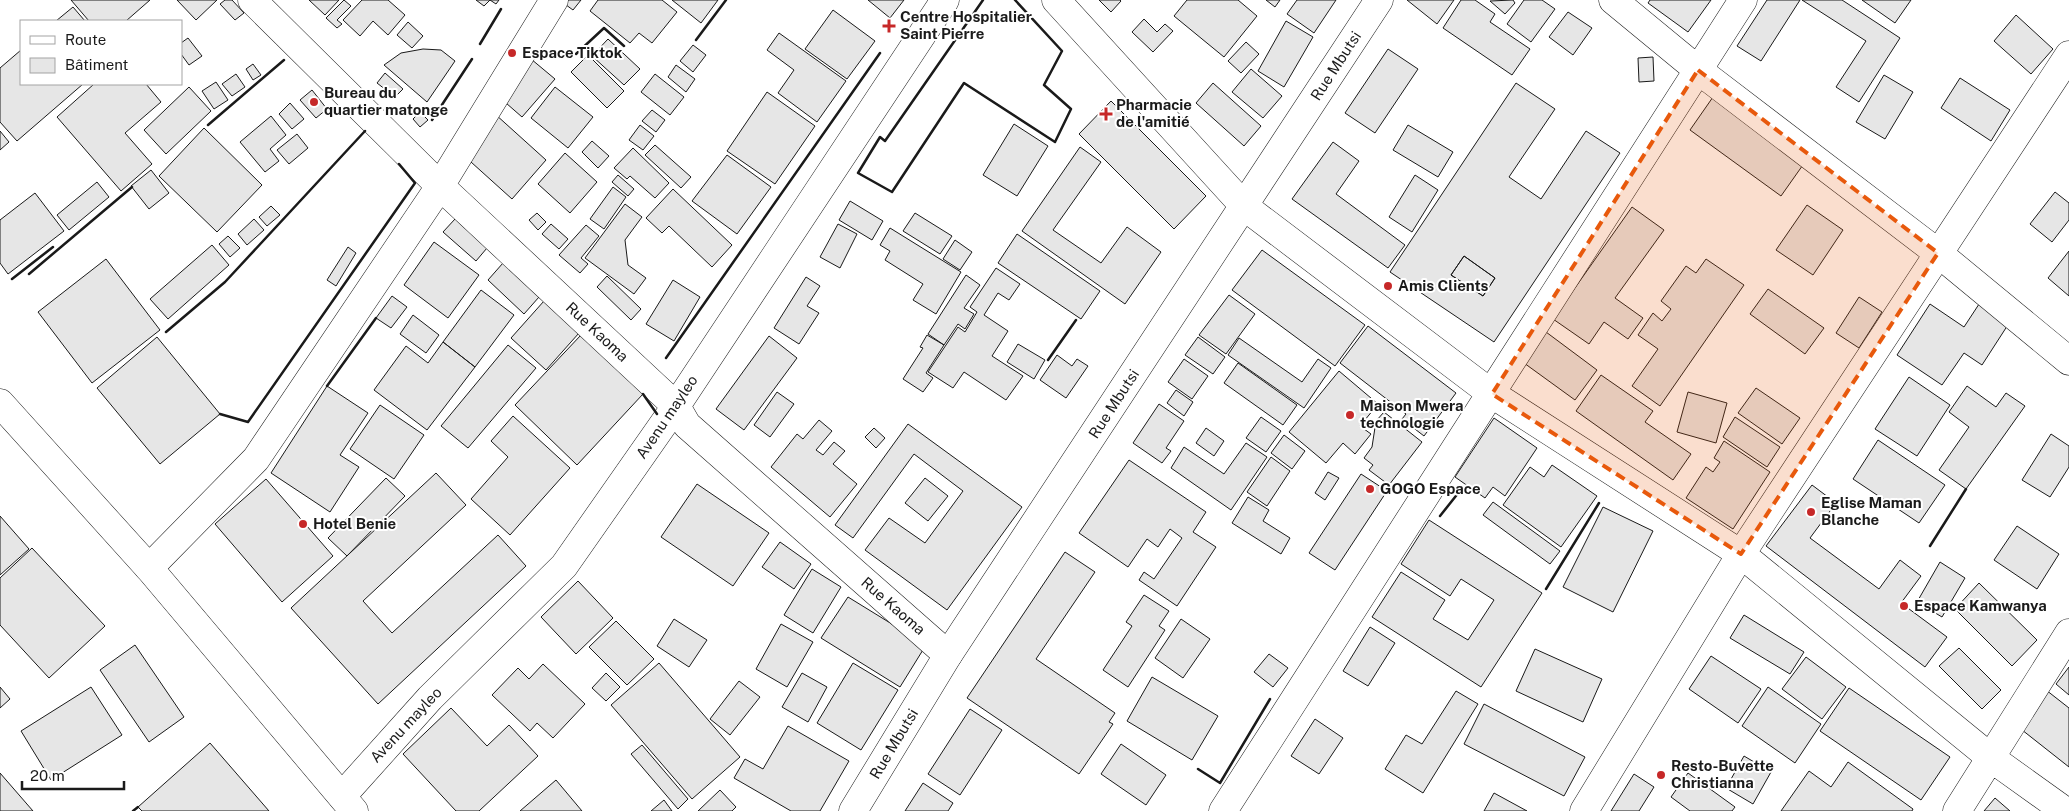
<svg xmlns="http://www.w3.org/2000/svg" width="2069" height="811" font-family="'Public Sans',sans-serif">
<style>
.building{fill:#e6e6e6;stroke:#1a1a1a;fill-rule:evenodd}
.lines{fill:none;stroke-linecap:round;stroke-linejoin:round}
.street-casing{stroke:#1a1a1a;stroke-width:29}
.secondary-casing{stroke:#1a1a1a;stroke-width:29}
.highway-casing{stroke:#1a1a1a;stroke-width:29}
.street{stroke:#fff;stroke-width:28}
.secondary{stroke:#fff;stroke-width:28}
.highway{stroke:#fff;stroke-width:28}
.wall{stroke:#1a1a1a;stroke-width:2.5}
.marked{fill:#e8590c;fill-opacity:0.2;stroke:#e8590c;stroke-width:4;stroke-dasharray:10 6;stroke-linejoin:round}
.poi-dot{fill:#c62828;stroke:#fff;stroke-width:2}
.labels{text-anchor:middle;stroke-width:4;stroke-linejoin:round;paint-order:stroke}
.poi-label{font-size:15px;font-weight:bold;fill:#1a1a1a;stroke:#fff;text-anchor:start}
.street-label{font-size:15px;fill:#1a1a1a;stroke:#fff}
</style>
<rect width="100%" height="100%" fill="#fff"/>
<path class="building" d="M71 0H150L126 21H89Z
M177 0H217L196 20Z
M225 0H232L244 13 235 20 220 4Z
M309 0H339L325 15Z
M344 0 351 6 337 20 342 24 337 28 326 18Z
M362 0H388L405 15 388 35 373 21 360 36 343 20Z
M476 0H499L496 4 490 0 484 6Z
M564 0H581L573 10 562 2Z
M598 0H662L677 12 652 43 639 33 630 43 590 11Z
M672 0H718L701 23Z
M868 0H904L890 18Z
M1099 0H1120L1121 1 1111 12Z
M1187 0H1238L1257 16 1224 57 1174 16Z
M1266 0H1280L1275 7Z
M1297 0H1336L1314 33 1287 14Z
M1407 0H1454L1437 24Z
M1461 0H1475L1495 14 1490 22 1530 49 1512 75 1443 28Z
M1513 0 1515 3 1505 14 1490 1Z
M1524 0H1542L1555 9 1531 42 1507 24Z
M1650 0H1711L1688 32 1648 3Z
M1767 0H1800L1761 61 1737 46Z
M1802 0H1842L1900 38 1859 102 1836 87 1866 41Z
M1862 0H1911L1895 23Z
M73 7 85 21H56Z
M833 10 875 41 847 79 805 49Z
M1568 12 1592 28 1573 55 1549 37Z
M2016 15 2053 49 2031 74 1994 41Z
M1144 19 1157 32 1165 24 1173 31 1153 52 1132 32Z
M1286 21 1313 37 1284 87 1258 71Z
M408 22 423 36 412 48 397 35Z
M779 33 846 81 817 122 778 93 794 70 767 50Z
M188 38 202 56 189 65 181 54V43Z
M608 39 640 69 624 85 592 56Z
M1246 42 1259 54 1241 73 1228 61Z
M693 45 706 55 693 72 680 61Z
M423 49 441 50 455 61 427 102 384 65 401 53Z
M1388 49 1418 69 1375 133 1345 113Z
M21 50V84H83L17 141 0 122V68Z
M588 55 624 91 607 108 571 72Z
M1653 57 1654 81 1639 82 1638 58Z
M531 59 555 79 522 117 498 96Z
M253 64 261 75 253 80 246 69Z
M676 65 695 79 686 92 668 77Z
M1251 69 1282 96 1263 118 1232 92Z
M385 73 403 89 395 97 377 83Z
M236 74 245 87 232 96 222 84Z
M655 74 684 97 670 115 641 92Z
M1884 75 1913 92 1885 139 1856 122Z
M1960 78 2010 110 1991 141 1941 108Z
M216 82 228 100 214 109 202 91Z
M1213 83 1261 126 1244 146 1196 103Z
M1516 83 1555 109 1509 177 1541 199 1586 131 1620 153 1494 342 1390 272ZM1464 256 1495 278 1483 296 1451 275Z
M94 84H146L161 102 125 133 152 164 121 191 57 117Z
M189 87 211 111 166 154 144 130Z
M555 87 593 117 568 148 531 118Z
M312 90 327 109 316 118 300 100Z
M767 92 815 126 775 184 727 151Z
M1713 97 1805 162 1781 196 1690 130Z
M1111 101 1206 196 1174 229 1079 134Z
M290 103 304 119 292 129 279 114Z
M652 110 665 120 656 132 642 121Z
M420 112 428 120 420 127 413 119Z
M495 114 546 160 512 199 461 153Z
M271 116 286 135 270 149 279 161 265 172 240 142Z
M1014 124 1048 146 1017 196 983 175Z
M640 125 654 136 643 150 629 140Z
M1408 125 1453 152 1438 177 1393 150Z
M204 128 262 185 217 232 159 176Z
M0 131 9 142 0 150Z
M297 134 308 148 289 164 277 150Z
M592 141 609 156 598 168 582 152Z
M1333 142 1359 161 1336 194 1405 245 1388 268 1292 199Z
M655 145 691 177 681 188 645 155Z
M1080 147 1101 162 1053 230 1101 263 1127 227 1161 252 1125 304 1022 231Z
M633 148 669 183 655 198 630 176 627 179 614 168Z
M565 153 597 182 570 213 538 184Z
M727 155 771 187 737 234 692 201Z
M151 170 169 193 149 209 131 186Z
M618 175 634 189 628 196 612 182Z
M1415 175 1438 190 1412 232 1389 217Z
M97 182 109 197 69 230 57 215Z
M613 187 626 197 604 229 590 219Z
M673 189 732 245 712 267 669 226 662 233 646 218Z
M2055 192 2069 203V220L2052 242 2030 224Z
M35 193 64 231 8 274 0 263V220Z
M850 201 883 221 872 240 839 220Z
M625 204 642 217 625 240 628 265 646 278 634 294 585 258Z
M1807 205 1843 230 1813 275 1776 250Z
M271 206 280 215 267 226 259 217Z
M1632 207 1664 230 1615 298 1643 318 1628 339 1604 322 1589 344 1553 319Z
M537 213 546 222 538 230 529 220Z
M915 213 952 236 940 254 903 231Z
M254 219 264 230 247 245 238 234Z
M455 219 487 248 476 261 443 232Z
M551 224 568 239 559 249 542 234Z
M838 224 857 234 840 268 820 257Z
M586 225 599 236 581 258 588 264 580 273 559 255Z
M890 228 961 272 936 314 913 300 923 284 885 260 890 251 880 245Z
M1017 234 1100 291 1081 319 998 263Z
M228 236 240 248 230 257 219 244Z
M955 240 972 252 960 270 943 259Z
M434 242 479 275 448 318 404 285Z
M212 245 229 265 168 319 150 299Z
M348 247 356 253 336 286 327 280Z
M1262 250 1365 325 1335 366 1232 290Z
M2069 251V296L2048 278Z
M1464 256 1495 278 1483 296 1451 275Z
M106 259 160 330 92 383 38 312Z
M1706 259 1744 285 1660 406 1632 386 1658 349 1638 335 1653 313 1662 321 1671 309 1661 301 1686 266 1696 273Z
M503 263 539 297 524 314 488 280Z
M996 268 1020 284 1009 300 998 293 984 315 1008 331 992 356 1023 376 1006 400 964 372 953 388 928 372 958 327 965 332 977 312 970 307Z
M966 275 980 285 964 308 974 314 965 329 958 324 944 345 928 334Z
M607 276 641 309 631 320 597 287Z
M806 277 820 286 807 306 819 313 799 344 774 328Z
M673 280 700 297 674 341 646 324Z
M1768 289 1824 328 1805 354 1750 314Z
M481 290 514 315 475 367 443 342Z
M1229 295 1255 314 1226 354 1199 335Z
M392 296 407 307 391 328 376 318Z
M1859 297 1882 312 1859 348 1836 333Z
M1983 298 2013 317 1982 365 1964 353 1942 385 1897 355 1930 304 1964 327Z
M544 301 579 333 546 370 511 338Z
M413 315 439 335 426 353 400 334Z
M1368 326 1456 393 1424 436 1402 419 1406 414 1340 363Z
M1546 332 1597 370 1575 400 1524 363Z
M581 335 643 394 577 465 515 405Z
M927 335 944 345 926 373 933 378 923 392 903 379 923 348 920 347Z
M769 336 797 358 744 430 716 409Z
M157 337 220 414 160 464 97 388Z
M1198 337 1225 357 1213 374 1185 355Z
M1239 338 1302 382 1318 359 1331 368 1304 408 1228 355Z
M443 342 475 367 427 430 374 390 406 346 428 363Z
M1018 344 1045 360 1034 379 1007 362Z
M508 345 536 368 468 448 441 426Z
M1057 355 1072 366 1077 359 1088 366 1066 398 1040 380Z
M1184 359 1208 376 1192 399 1168 382Z
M1238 363 1297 405 1283 425 1224 383Z
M1339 371 1378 404 1360 426 1371 434 1355 454 1343 443 1326 463 1289 432Z
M1601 375 1653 411 1645 422 1691 454 1673 480 1576 411Z
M1909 377 1950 405 1917 456 1875 429Z
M327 386 368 413 340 455 359 467 330 512 271 473Z
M1967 386 1996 407 2006 393 2025 406 1966 489 1939 470 1969 427 1949 412Z
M1756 388 1800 418 1782 444 1738 413Z
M1176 390 1193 402 1184 416 1167 403Z
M777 392 794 404 770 437 754 425Z
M1688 392 1727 403 1716 443 1677 432Z
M1159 404 1184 421 1166 448 1171 451 1162 463 1133 443Z
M380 405 424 435 394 479 350 449Z
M1384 412 1422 442 1389 485 1369 470 1373 465 1364 458 1372 447 1376 421Z
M513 416 570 468 510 535 471 499 508 457 491 441Z
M1261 417 1281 431 1266 452 1246 438Z
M1735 417 1780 447 1767 467 1723 437Z
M1494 418 1537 448 1505 496 1493 487 1485 498 1455 477Z
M819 420 832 431 816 450 823 455 834 442 845 451 833 464 857 484 830 517 771 467 797 434 803 439Z
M908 424 1022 507 947 610 865 550 889 518 925 543 963 491 914 454 853 538 835 525Z
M874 428 885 438 876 448 865 437Z
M1206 428 1224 441 1214 456 1196 443Z
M2051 434 2069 446V467L2050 497 2022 480Z
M1284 435 1305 451 1292 469 1271 453Z
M1878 440 1945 485 1919 523 1853 479Z
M1724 441 1770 472 1733 529 1686 498 1706 467 1713 472 1720 462 1714 458Z
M1246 443 1267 457 1231 510 1171 468 1184 447 1224 474Z
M1271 457 1290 471 1267 506 1247 492Z
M1129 460 1206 512 1193 532 1216 547 1177 606 1139 580 1144 572 1154 579 1182 538 1170 529 1158 547 1147 539 1128 567 1079 533Z
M1552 465 1597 496 1561 547 1503 505 1530 467 1544 477Z
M1328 472 1339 478 1325 500 1315 493Z
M436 473 466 505 363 601 392 633 498 535 526 566 378 704 291 608Z
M1361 474 1387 491 1335 570 1309 553Z
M386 478 405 496 347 556 328 538Z
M925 478 948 496 928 521 905 503Z
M266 479 333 556 282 602 215 524Z
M697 484 769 533 733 586 661 537Z
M1812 485 1836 503 1810 538 1879 589 1900 560 1921 576 1901 603 1947 637 1925 667 1766 546Z
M1248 497 1269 510 1263 521 1290 538 1281 554 1232 523Z
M1493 502 1560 551 1550 564 1483 515Z
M1603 507 1653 531 1613 612 1563 587Z
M0 516 29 549 0 575Z
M1429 520 1542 593 1481 687 1372 617 1401 572 1445 600 1433 619 1468 640 1494 600 1461 579 1450 596 1401 564Z
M2017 526 2059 554 2037 589 1994 560Z
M780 542 811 564 794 589 762 567Z
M32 548 105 626 49 678 0 625V578Z
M1065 552 1095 572 1036 659 1115 713 1109 722 1113 724 1079 774 967 698Z
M1940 562 1965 578 1942 617 1917 602Z
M812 569 841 587 813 633 784 615Z
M578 581 613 618 576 654 541 617Z
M1979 583 2037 640 2012 666 1955 609Z
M1144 595 1169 611 1159 626 1165 630 1128 687 1103 670 1132 626 1126 622Z
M848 597 926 645 900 687 821 638Z
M1744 615 1804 652 1790 674 1730 638Z
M674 619 707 640 689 667 657 646Z
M1181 619 1210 639 1183 678 1155 658Z
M616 621 654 659 627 685 589 647Z
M781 624 813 642 787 687 756 669Z
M1370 627 1395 643 1368 686 1343 671Z
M135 645 184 717 149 742 100 670Z
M1959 648 2001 690 1982 709 1939 666Z
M1535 649 1602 679 1583 722 1516 691Z
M1269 654 1288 668 1273 687 1254 672Z
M1711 656 1761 689 1738 723 1689 689Z
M1806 657 1846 687 1822 719 1782 689Z
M659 663 740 757 692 799 611 705Z
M853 663 898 690 861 750 817 723Z
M543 664 585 704 553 738 537 723 530 731 492 695 518 668 529 679Z
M2069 667V695L2056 684Z
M606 673 620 687 606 701 592 688Z
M802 673 827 687 808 722 782 707Z
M1152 677 1218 716 1192 760 1127 721Z
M739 681 760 697 730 735 710 719Z
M0 687 10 699 0 708Z
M91 687 122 735 51 780 21 731Z
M1768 687 1821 724 1795 763 1742 726Z
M1849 688 1950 757 1921 800 1820 731Z
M2046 690 2069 708V767L2017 726Z
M1456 691 1478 704 1423 793 1385 769 1406 735 1422 744Z
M1484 704 1585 757 1564 796 1464 744Z
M451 708 487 746 509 725 538 756 479 811H456L403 754Z
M970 709 1002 730 960 795 928 774Z
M1315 719 1343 738 1319 774 1291 756Z
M788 726 849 761 820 811H791L734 778 745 759 763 769Z
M210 743 269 811H142L138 807Z
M1121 744 1166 775 1146 805 1101 774Z
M642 745 688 799 678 809 631 754Z
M1744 756 1771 772 1753 804 1726 788Z
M1848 762 1913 809 1912 811H1781L1809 771 1831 787Z
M0 773 33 811H0Z
M1688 773 1735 807 1732 811H1690L1671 797Z
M1634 774 1654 787 1639 811H1611Z
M556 780 582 811H520Z
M923 783 953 803 948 811H905Z
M720 790 736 807 732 811H698Z
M1494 793 1527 811H1484Z
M1995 798 2010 811H1984Z
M664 800 672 811H651Z"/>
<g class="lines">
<g class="street-casing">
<path id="street" d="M252 0 440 186 676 406 687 425 948 655
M1056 0 1245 207 1492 394 1741 554 1991 758 2065 811
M1613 0 1698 70 1938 253 2069 361
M149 568 256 459 440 186 554 0
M342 796 430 698 564 566 676 406 945 0
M1223 811 1743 0
M1584 811 1741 554 2069 55
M1957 811 2069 633"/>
</g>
<g class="secondary-casing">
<path id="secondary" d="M853 811 948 655 1379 0"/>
</g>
<g class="highway-casing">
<path id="highway" d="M0 403 149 568 354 811"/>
</g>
<use href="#street" class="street"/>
<use href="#secondary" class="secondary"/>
<use href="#highway" class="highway"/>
<path class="wall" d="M983 0 885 141 880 137 858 173 892 192 964 83 1055 142 1071 109 1044 85 1062 51 1015 0
M696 40 726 0
M480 44 501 9
M576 54 604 28 624 46
M432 120 472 59
M208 125 284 60
M29 274 132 187
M12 279 53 247
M166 332 225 282 365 131
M666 358 880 53
M1048 360 1076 320
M327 386 376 318
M643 394 657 414
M220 414 248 422 415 183 399 164
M1440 516 1463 487
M1930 546 1966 489
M1546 589 1599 503
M1198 769 1220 783 1270 699
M133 811 138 807"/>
</g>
<path class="marked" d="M1698 70 1938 253 1741 554 1492 394Z"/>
<g class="poi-dot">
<path d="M886.5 18.5h5v5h5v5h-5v5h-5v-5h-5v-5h5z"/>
<circle cx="512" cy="53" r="5"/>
<circle cx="314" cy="102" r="5"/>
<path d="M1103.5 106.5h5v5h5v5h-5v5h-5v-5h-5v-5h5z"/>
<circle cx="1388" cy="286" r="5"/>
<circle cx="1350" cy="415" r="5"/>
<circle cx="1370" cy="489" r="5"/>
<circle cx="1811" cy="512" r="5"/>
<circle cx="303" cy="524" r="5"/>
<circle cx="1904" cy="606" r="5"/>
<circle cx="1661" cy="775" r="5"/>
</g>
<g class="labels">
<g class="poi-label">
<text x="900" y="22">Centre Hospitalier<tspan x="900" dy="17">Saint Pierre</tspan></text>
<text x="522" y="58">Espace Tiktok</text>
<text x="324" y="98">Bureau du<tspan x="324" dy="17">quartier matonge</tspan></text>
<text x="1116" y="110">Pharmacie<tspan x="1116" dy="17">de l'amitié</tspan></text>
<text x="1398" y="291">Amis Clients</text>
<text x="1360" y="411">Maison Mwera<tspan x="1360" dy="17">technologie</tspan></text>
<text x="1380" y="494">GOGO Espace</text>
<text x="1821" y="508">Eglise Maman<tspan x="1821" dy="17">Blanche</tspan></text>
<text x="313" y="529">Hotel Benie</text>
<text x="1914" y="611">Espace Kamwanya</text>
<text x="1671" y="771">Resto-Buvette<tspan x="1671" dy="17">Christianna</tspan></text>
</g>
<g class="street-label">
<text transform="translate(1336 66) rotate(-57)" y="5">Rue Mbutsi</text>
<text transform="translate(597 332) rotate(43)" y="5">Rue Kaoma</text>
<text transform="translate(1114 404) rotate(-57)" y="5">Rue Mbutsi</text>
<text transform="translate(667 417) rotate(-56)" y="5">Avenu mayleo</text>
<text transform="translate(893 606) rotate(41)" y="5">Rue Kaoma</text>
<text transform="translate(406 725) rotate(-47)" y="5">Avenu mayleo</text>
<text transform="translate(894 744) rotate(-59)" y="5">Rue Mbutsi</text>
</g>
</g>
<rect x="20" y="20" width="162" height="65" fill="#ffffff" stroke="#a3a3a3"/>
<rect x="30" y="36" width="25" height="8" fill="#ffffff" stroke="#a3a3a3"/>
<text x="65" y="45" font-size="15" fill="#1a1a1a">Route</text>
<rect x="30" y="58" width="25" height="15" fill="#e6e6e6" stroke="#a3a3a3"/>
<text x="65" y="70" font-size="15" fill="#1a1a1a">Bâtiment</text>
<path d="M22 781v8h102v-8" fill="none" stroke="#1a1a1a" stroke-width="2.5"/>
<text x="30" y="781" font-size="15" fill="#1a1a1a" stroke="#ffffff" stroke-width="4" paint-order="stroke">20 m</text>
</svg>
